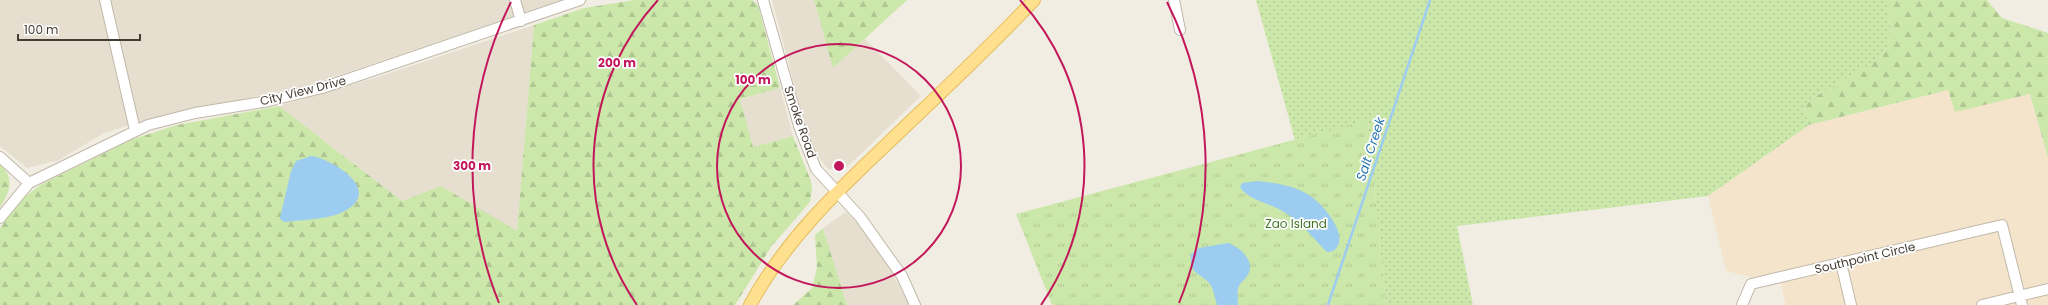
<svg xmlns="http://www.w3.org/2000/svg" width="2048" height="305" font-family="Poppins,sans-serif">
<style>
.residential{fill:#e6dfd0}
.commercial{fill:#f5e4cc}
.grass{fill:url(#grass-dots)}
.forest{fill:url(#forest-firs)}
.park{fill:url(#park-tufts)}
.water{fill:#9ccdf1}
.lines{fill:none;stroke-linecap:round;stroke-linejoin:round}
.stream{stroke:#9ccdf1;stroke-width:2.5}
.minor-casing{stroke:#c0b8a8;stroke-width:12}
.major-casing{stroke:#e5bd5d;stroke-width:14}
.minor{stroke:#fff;stroke-width:10}
.major{stroke:#ffe08e;stroke-width:12}
.ring{fill:none;stroke:#c2185b;stroke-width:2}
.labels{text-anchor:middle;stroke-width:3.5;stroke-linejoin:round;paint-order:stroke}
.street-label{font-size:12px;fill:#433d33;stroke:#fff}
.park-label{font-size:12px;fill:#437526;stroke:#fff}
.water-label{font-size:13px;font-style:italic;fill:#2b77af;stroke:#fff}
.centre{fill:#c2185b;stroke:#fff;stroke-width:2}
.ring-label{font-size:12px;text-anchor:middle;font-weight:bold;fill:#c2185b;stroke:#fff;stroke-width:3.5;stroke-linejoin:round;paint-order:stroke}
</style>
<defs>
<pattern id="grass-dots" width="8" height="8" patternUnits="userSpaceOnUse"><rect width="8" height="8" fill="#cbe7aa"/><path d="M2 2h.1M6 6h.1" fill="none" stroke="#b0c793" stroke-width="1.8" stroke-linecap="round"/></pattern>
<pattern id="forest-firs" width="22" height="20" patternUnits="userSpaceOnUse"><rect width="22" height="20" fill="#cbe7aa"/><path d="M5 1l3.5 6h-7zM16 11l3.5 6h-7z" fill="#b0c793"/></pattern>
<pattern id="park-tufts" width="24" height="20" patternUnits="userSpaceOnUse"><rect width="24" height="20" fill="#cbe7aa"/><path d="M3 7l-1-3M5 7V3M7 7l1-3M15 17l-1-3M17 17v-4M19 17l1-3" fill="none" stroke="#b0c793"/></pattern>
</defs>
<rect width="100%" height="100%" fill="#f2ede2"/>
<path class="residential" d="M0 0H563L309 85 146 120 104 133 59 160 27 168 0 146Z
M772 0H814L833 67 865 39 921 96 847 167 841 170 828 169 814 151 806 130Z
M534 25 517 232 441 186 402 201 279 106 378 77Z
M780 88 793 136 753 147 740 99Z
M846 212 864 231 888 265 909 305H847L823 228Z"/>
<path class="commercial" d="M1949 90 1955 111 2030 94 2048 158V305H1786L1778 273 1753 278 1726 271 1708 196 1809 125Z"/>
<path class="grass" d="M1256 0H1886L1891 29 1887 48 1873 63 1811 99 1804 109 1809 125 1708 196 1457 226 1473 305H1386L1368 121 1295 140Z"/>
<path class="forest" d="M635 0H752L758 5 780 88 740 99 753 147 793 136 811 181 812 190 810 202 771 247 735 305H0V228L23 198 42 184 133 139 177 125 279 106 402 201 441 186 517 231 534 25 584 8Z
M814 0H907L833 68Z
M1886 0H1987L2002 18 2048 33V158L2030 94 1955 112 1948 90 1809 125 1804 109 1811 99 1873 63 1887 48 1891 29Z
M0 165C15 177 10 193 0 207Z
M823 228 847 305H793L812 288 817 268 815 235Z"/>
<path class="park" d="M1368 120 1386 305H1052L1016 214Z"/>
<path class="water" d="M311 156C329 158 378 186 351 207 334 220 307 219 286 222L282 221 280 218 291 171 296 161Z
M1257 181C1276 183 1298 186 1313 198 1324 206 1347 233 1337 247 1335 251 1331 252 1327 252 1308 233 1298 217 1272 206 1261 201 1247 198 1240 187L1242 183Z
M1228 243C1240 247 1257 262 1247 276 1244 281 1239 283 1238 289 1237 294 1238 300 1238 305H1217C1215 298 1214 290 1210 284 1200 272 1189 276 1191 254L1199 248Z"/>
<g class="lines">
<path class="stream" d="M1328 305 1430 0"/>
<g class="minor-casing">
<path id="minor" d="M105 0 135 130
M515 0 521 21
M763 0 800 129 816 169 860 217 902 276 915 305
M1174 0 1180 30
M0 157 29 183
M0 218 29 183 148 125 195 113 269 101 322 88 580 0
M1841 263 1851 305
M1742 305 1751 284 2002 225 2022 305
M1982 305 2048 289"/>
</g>
<g class="major-casing">
<path id="major" d="M750 305C784 242 835 193 887 144 936 97 987 50 1034 0"/>
</g>
<use href="#minor" class="minor"/>
<use href="#major" class="major"/>
</g>
<g class="ring">
<circle cx="839" cy="166" r="122"/>
<path d="M637 305A245 245 0 0 1 658 0M1020 0A245 245 0 0 1 1041 305"/>
<path d="M499 303A367 367 0 0 1 511 2M1167 2A367 367 0 0 1 1179 303"/>
</g>
<g class="labels">
<g class="street-label">
<text transform="translate(303 91) rotate(-14)" y="4">City View Drive</text>
<text transform="translate(800 122) rotate(71)" y="4">Smoke Road</text>
<text transform="translate(1865 258) rotate(-13)" y="4">Southpoint Circle</text>
</g>
<g class="park-label">
<text x="1296" y="228">Zao Island</text>
</g>
<g class="water-label">
<text transform="translate(1370 149) rotate(-72)" y="5">Salt Creek</text>
</g>
</g>
<circle cx="839" cy="166" r="6" class="centre"/>
<g class="ring-label">
<text x="617" y="67">200 m</text>
<text x="753" y="84">100 m</text>
<text x="472" y="170">300 m</text>
</g>
<path d="M18 34v6h122v-6" fill="none" stroke="#433d33" stroke-width="2"/>
<text x="24" y="34" font-size="12" fill="#433d33" stroke="#ffffff" stroke-width="3" paint-order="stroke">100 m</text>
</svg>
